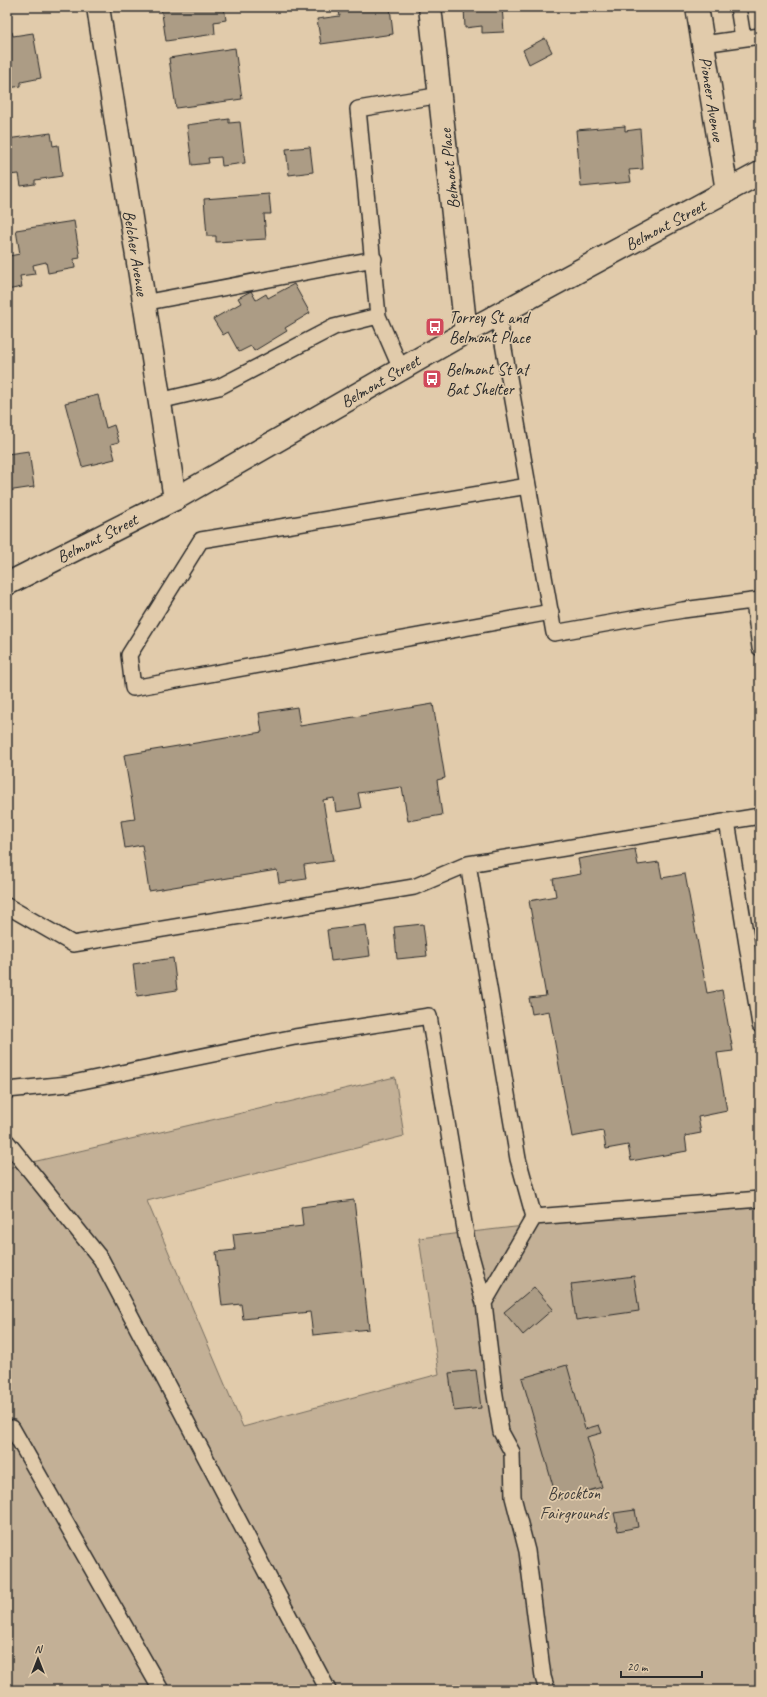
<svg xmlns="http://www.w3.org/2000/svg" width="767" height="1697" font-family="Caveat,sans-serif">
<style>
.green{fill:#c3b096;stroke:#776e60}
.building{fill:#ac9c85;stroke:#2b2b2b}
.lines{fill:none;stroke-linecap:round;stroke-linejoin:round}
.service-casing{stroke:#2b2b2b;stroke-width:18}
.minor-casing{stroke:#2b2b2b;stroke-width:25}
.secondary-casing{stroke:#2b2b2b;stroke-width:25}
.service{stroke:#e1cbab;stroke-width:15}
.minor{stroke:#e1cbab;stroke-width:22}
.secondary{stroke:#e1cbab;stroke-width:22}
.labels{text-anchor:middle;stroke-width:3.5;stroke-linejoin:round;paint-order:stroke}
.street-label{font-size:17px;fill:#2b2b2b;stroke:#e1cbab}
.poi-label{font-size:17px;fill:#2b2b2b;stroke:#e1cbab;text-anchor:start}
.park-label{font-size:17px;fill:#423f3b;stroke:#e1cbab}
</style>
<rect width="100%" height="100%" fill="#e1cbab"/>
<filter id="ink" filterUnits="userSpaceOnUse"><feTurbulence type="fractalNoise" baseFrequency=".025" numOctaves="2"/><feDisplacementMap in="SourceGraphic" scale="8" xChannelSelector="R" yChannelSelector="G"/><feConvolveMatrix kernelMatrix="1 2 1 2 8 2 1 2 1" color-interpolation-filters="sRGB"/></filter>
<g filter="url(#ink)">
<path class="green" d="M395 1077 404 1136 147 1201 243 1427 439 1374 419 1238 760 1199V1690H7V1168Z"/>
<path class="building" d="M161 7H224L226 20 214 22 215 34 166 41Z
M338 7H390L393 34 321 44 317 19 340 16Z
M464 7H502L504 32 482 33V26L465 28Z
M7 32H12L13 36 33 33 41 78 21 82V86L9 88 7 83Z
M545 38 552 52 529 64 523 50Z
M235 48 242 99 176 108 169 58Z
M229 119V123L240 122 245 163 222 166 221 157 208 158 209 163 192 165 187 125Z
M625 126V131L640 129 643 169 629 170 631 182 581 187 576 130Z
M51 133 53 146 58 145 62 176 35 180V184L21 186 19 174 7 175V139Z
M310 147 313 172 289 175 286 149Z
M269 194 271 214H264L266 239 216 242V236H207L204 199Z
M74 221 80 258 74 259 75 268 48 273 46 262 33 265 35 274 20 276 22 287 7 290V250L9 256 20 254 16 230Z
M294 284 310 313 285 328 287 331 254 351 251 346 239 352 228 332 223 335 213 319 241 303 238 298 251 291 256 300 266 294 268 298Z
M98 395 106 428 114 425 119 442 111 444 115 459 82 467 65 403Z
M29 451 34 487 7 491V454Z
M433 704 445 778 437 780 442 815 408 821 402 787 358 793 361 808 336 812 334 798 323 800 333 861 304 865 306 879 279 883 277 870 149 891 142 845 125 848 121 821 135 819 124 755 262 732 259 713 297 707 300 726Z
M635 849 638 865 659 862 662 878 685 874 707 993 722 990 733 1051 717 1053 727 1111 698 1117 701 1133 685 1136 687 1151 631 1161 628 1145 606 1149 603 1131 572 1137 549 1011 532 1014 529 998 546 996 529 901 556 896 553 879 581 874 578 859Z
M423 924 427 956 397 959 394 927Z
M366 925 370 956 331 961 327 930Z
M173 958 177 990 137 996 133 964Z
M354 1200 369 1329 313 1335 310 1312 243 1319 241 1304 222 1306 216 1252 235 1250 233 1234 303 1226 301 1207Z
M634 1276 639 1311 576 1320 571 1284Z
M534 1287 553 1309 523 1335 504 1312Z
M567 1365 585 1429 599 1425 602 1433 587 1437 602 1487 557 1500 522 1378Z
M476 1370 481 1408 454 1411 449 1373Z
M635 1510 638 1527 618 1531 614 1513Z"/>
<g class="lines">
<g class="service-casing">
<path id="service" d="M738 7 743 38
M703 44 760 36
M143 303 374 259
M498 315 554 633 683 610 760 600
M401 369 378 316 358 109 441 95
M159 401 219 387 334 327 378 316
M528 486 201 540 129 655 133 688 551 612
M754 601 760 648
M760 816 468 864 518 1159 534 1217 760 1199
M727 821 760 1025
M7 906 73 944 414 887 468 864
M7 1090 68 1084 295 1037 429 1016 467 1241 484 1303
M7 1142 101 1259 328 1690
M534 1217 484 1303 494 1389 501 1432 512 1452 513 1497 527 1551 543 1677 547 1690
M12 1428 161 1690"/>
</g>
<g class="minor-casing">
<path id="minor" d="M98 7 175 499
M430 7 466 332
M697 7 727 191"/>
</g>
<g class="secondary-casing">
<path id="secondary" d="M7 584 175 499 466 332 760 173"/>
</g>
<use href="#service" class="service"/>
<use href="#minor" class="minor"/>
<use href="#secondary" class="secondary"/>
</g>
</g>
<defs>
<g id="bus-square" transform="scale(1)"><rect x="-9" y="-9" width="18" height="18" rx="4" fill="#d1495b" stroke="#e1cbab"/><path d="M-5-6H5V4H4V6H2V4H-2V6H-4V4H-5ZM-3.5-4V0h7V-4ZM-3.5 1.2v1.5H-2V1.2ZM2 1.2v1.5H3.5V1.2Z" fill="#fff"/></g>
</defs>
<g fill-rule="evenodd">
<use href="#bus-square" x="435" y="327"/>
<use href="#bus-square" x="432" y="379"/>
</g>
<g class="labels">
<g class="street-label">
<text transform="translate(712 99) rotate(81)" y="6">Pioneer Avenue</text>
<text transform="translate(449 169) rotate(-96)" y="6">Belmont Place</text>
<text transform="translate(665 225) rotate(-28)" y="6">Belmont Street</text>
<text transform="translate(136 253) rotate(81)" y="6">Belcher Avenue</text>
<text transform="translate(380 381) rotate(-30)" y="6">Belmont Street</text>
<text transform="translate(97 538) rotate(-27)" y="6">Belmont Street</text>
</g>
<g class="poi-label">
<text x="449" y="323">Torrey St and<tspan x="449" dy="20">Belmont Place</tspan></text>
<text x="446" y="375">Belmont St at<tspan x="446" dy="20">Bat Shelter</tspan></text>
</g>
<g class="park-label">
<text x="574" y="1499">Brockton<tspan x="574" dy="20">Fairgrounds</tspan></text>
</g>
</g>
<rect width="767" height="1697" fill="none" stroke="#e1cbab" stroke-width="24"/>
<rect x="12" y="12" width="743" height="1673" fill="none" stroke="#2b2b2b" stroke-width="1.5" filter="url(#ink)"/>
<g transform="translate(38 1659)" stroke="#e1cbab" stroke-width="3" paint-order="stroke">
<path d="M0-3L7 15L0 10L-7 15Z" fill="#2b2b2b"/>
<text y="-6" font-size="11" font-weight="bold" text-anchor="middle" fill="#2b2b2b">N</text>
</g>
<path d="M621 1671v6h81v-6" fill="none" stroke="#2b2b2b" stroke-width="2"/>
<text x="627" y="1671" font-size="12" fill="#2b2b2b" stroke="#e1cbab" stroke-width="3" paint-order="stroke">20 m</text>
</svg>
